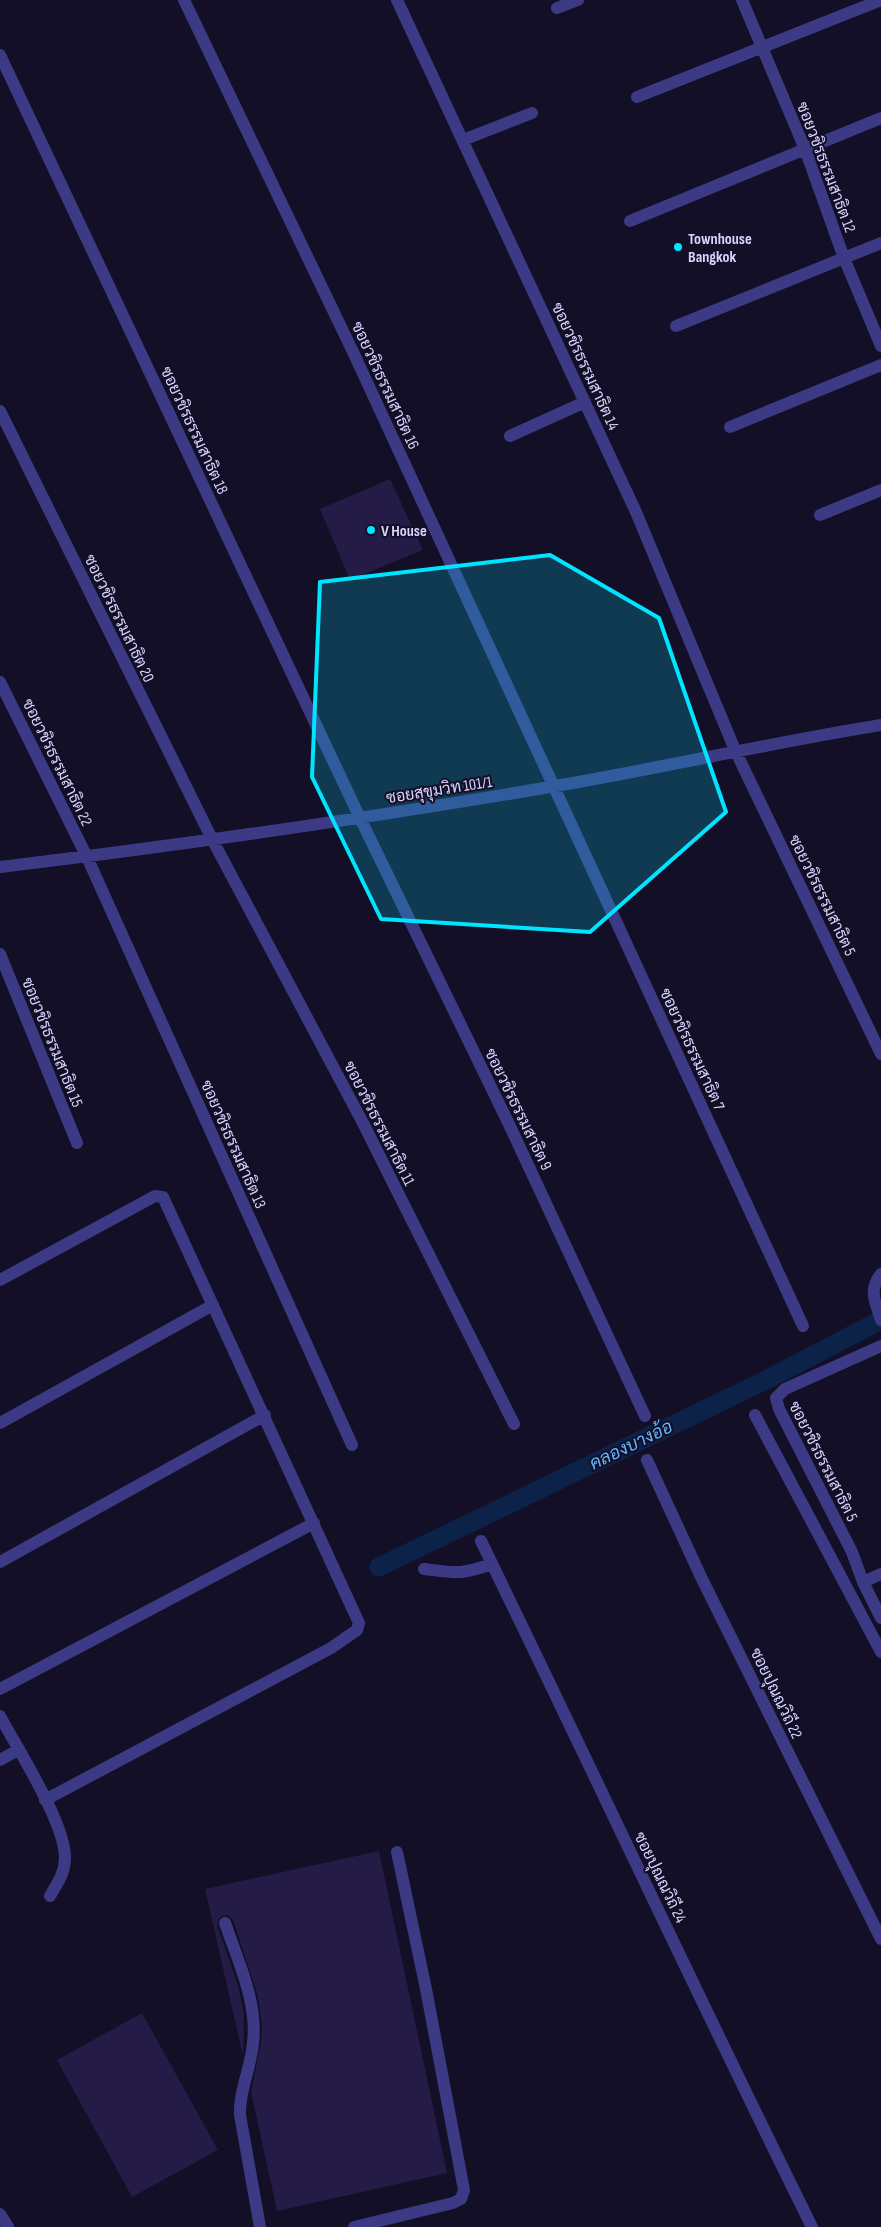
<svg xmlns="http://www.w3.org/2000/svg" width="881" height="2227" font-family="'Sofia Sans Condensed',Sarabun,sans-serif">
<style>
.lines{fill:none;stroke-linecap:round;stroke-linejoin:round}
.canal{stroke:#0c2248;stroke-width:19}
.building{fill:#241b47}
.minor{stroke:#3d3a85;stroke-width:12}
.marked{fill:#00e5ff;fill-opacity:0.2;stroke:#00e5ff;stroke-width:4;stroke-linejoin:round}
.poi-dot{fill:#00e5ff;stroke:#130f26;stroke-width:2}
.labels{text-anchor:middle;stroke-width:4;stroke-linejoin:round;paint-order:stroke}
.street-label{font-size:16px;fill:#d9d4ff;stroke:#130f26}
.poi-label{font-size:16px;font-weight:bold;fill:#d9d4ff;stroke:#130f26;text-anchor:start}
.water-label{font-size:18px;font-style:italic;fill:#62b6ff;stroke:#130f26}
</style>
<rect width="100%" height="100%" fill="#130f26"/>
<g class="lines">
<path class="canal" d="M379 1567 766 1380 881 1320"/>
</g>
<path class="building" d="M390 479 423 550 350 580 320 509Z
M379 1851 447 2173 277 2211 251 2092 261 2043 262 2027 258 1996 233 1920 227 1915 222 1916 219 1918 217 1925 238 1985 244 2014 243 2056 205 1889Z
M142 2013 218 2150 132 2197 57 2060Z"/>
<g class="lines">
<path class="minor" d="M184 0 354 354 803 1326
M397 0 636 512 735 750 881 1054
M742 0 805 149 844 258 881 346
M557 8 578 0
M0 55 360 818 507 1120 645 1416
M637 97 881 0
M463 140 532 113
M630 221 881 118
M676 326 881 243
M0 411 212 839 363 1123 514 1424
M730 427 881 365
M510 436 585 402
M820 515 881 490
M0 682 87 857 352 1445
M0 867C184 845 367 818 550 787 661 768 770 743 881 725
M0 954 77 1143
M881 1274C868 1290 875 1301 881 1320
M0 1280 155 1196 163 1197 359 1623 357 1630 331 1648 45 1800
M881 1346 785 1389 776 1398 779 1409 852 1552 863 1582 881 1618
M755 1415 881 1652
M0 1423 213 1305
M647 1460 701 1577 881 1939
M481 1541C592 1769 699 1999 812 2227
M0 1562 265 1415
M424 1569C457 1573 460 1575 492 1564
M863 1582 881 1574
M0 1689 314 1523
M0 1716C18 1750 65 1822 65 1858 65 1873 57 1884 50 1896
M0 1760 18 1750
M225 1923C238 1961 258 2003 253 2043 251 2068 239 2090 240 2115L260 2227
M0 2214 8 2227
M354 2227 453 2203 461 2199 464 2190 426 1989 397 1852"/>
</g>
<path class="marked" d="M550 555 659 618 726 812 590 932 381 919 312 777 320 582Z"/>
<g class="poi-dot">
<circle cx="678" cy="247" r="5"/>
<circle cx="371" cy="530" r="5"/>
</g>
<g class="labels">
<g class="street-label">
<text transform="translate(827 167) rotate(69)" y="6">ซอยวชิรธรรมสาธิต 12</text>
<text transform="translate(586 366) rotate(65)" y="6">ซอยวชิรธรรมสาธิต 14</text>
<text transform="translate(386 385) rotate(65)" y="6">ซอยวชิรธรรมสาธิต 16</text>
<text transform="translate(195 430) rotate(65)" y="6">ซอยวชิรธรรมสาธิต 18</text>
<text transform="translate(120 618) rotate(64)" y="6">ซอยวชิรธรรมสาธิต 20</text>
<text transform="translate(58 762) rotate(64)" y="6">ซอยวชิรธรรมสาธิต 22</text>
<text transform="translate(439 789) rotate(-9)" y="6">ซอยสุขุมวิท 101/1</text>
<text transform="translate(823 895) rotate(64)" y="6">ซอยวชิรธรรมสาธิต 5</text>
<text transform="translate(53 1042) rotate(68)" y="6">ซอยวชิรธรรมสาธิต 15</text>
<text transform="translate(693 1049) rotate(65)" y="6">ซอยวชิรธรรมสาธิต 7</text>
<text transform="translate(519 1109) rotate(64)" y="6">ซอยวชิรธรรมสาธิต 9</text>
<text transform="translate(380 1123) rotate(63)" y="6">ซอยวชิรธรรมสาธิต 11</text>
<text transform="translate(234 1144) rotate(66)" y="6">ซอยวชิรธรรมสาธิต 13</text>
<text transform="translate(824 1461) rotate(63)" y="6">ซอยวชิรธรรมสาธิต 5</text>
<text transform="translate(777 1693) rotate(64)" y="6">ซอยปุณณวิถี 22</text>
<text transform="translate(661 1877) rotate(64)" y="6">ซอยปุณณวิถี 24</text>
</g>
<g class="poi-label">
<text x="688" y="244">Townhouse<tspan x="688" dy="18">Bangkok</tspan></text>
<text x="381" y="536">V House</text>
</g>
<g class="water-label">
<text transform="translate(631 1445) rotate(-26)" y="6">คลองบางอ้อ</text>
</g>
</g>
</svg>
